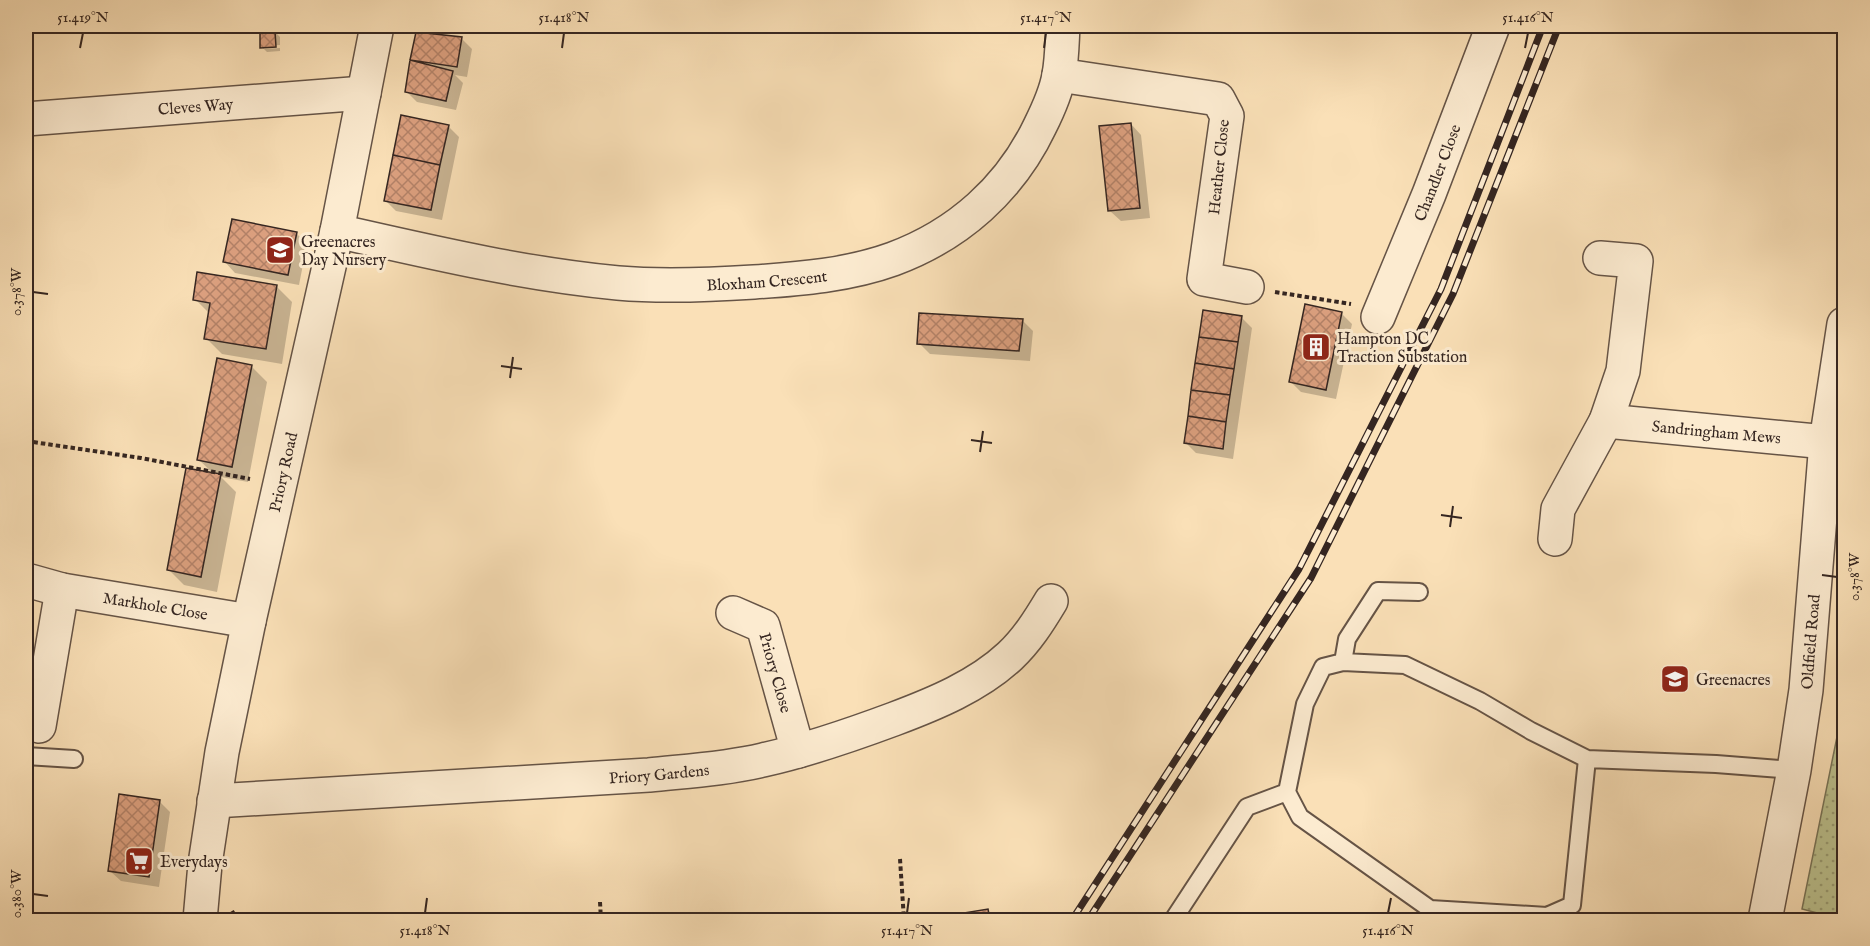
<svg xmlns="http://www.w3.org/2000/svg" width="1870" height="946" font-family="'IM FELL English',serif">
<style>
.grass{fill:url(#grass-dots);stroke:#787458;stroke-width:1.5}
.shadow{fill:#0003}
.building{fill:url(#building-cross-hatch);stroke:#352621;stroke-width:1.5}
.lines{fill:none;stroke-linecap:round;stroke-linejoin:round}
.service-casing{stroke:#665446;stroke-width:20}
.minor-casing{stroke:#665446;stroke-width:36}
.path{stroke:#352621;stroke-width:4;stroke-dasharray:4.5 3;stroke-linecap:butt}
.service{stroke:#fcebd0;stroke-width:16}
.minor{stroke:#fcebd0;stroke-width:33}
.rail-casing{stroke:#352621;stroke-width:7}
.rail{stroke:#fcebd0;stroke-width:4.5;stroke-dasharray:14;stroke-linecap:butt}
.ticks{fill:none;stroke:#352621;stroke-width:2}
.labels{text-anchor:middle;stroke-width:6;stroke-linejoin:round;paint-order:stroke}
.street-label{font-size:16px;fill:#352621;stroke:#fcebd0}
.poi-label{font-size:16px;fill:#352621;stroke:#fcebd0;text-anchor:start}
.neatline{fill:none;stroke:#352621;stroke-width:2}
.ticks-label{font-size:15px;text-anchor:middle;fill:#352621}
</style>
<defs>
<pattern id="grass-dots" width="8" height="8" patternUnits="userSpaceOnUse" patternTransform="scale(1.5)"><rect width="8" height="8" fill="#bcc28f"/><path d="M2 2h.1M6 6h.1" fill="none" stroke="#9a9d74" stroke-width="1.8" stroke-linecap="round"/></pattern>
<pattern id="building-cross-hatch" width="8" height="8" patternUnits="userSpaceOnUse" patternTransform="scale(1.5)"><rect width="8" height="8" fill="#dca07f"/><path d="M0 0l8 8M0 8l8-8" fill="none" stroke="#b38268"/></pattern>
</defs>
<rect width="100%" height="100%" fill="#fae0b7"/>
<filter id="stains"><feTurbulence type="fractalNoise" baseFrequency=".00333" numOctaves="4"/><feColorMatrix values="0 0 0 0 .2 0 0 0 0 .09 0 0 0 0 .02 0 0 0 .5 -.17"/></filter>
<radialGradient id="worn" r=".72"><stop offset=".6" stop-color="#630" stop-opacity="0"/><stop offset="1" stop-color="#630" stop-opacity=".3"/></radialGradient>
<path class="grass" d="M1839 727H1844V920L1802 909Z"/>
<path class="shadow" d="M275 32 280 37V45L264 46V49L280 48V51L267 52 262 47Z
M417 34 461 38 472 49 467 77 455 75 463 83 456 110 417 102 406 91Z
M1131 124 1141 135 1150 218 1121 221 1110 211Z
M448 126 459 137 442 220 396 211 385 200Z
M296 233 307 244 299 285 235 273 225 262Z
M276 286 292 302 282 364 222 354 206 338 210 314 195 299Z
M1341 313 1352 324 1336 399 1301 392 1291 382Z
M1241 317 1252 328 1233 459 1196 453 1186 443Z
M1022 320 1033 331 1030 361 930 354 919 343Z
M251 366 267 382 248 482 221 477 236 492 217 592 184 585 168 569 214 474 199 460Z
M159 801 170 812 159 887 121 881 110 871Z
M988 911 997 920H930Z
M297 915 302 920H262V919Z"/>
<path class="building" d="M275 31 276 47 260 48V32Z
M416 32 462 37 457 67 410 60Z
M410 60 453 71 446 101 405 92Z
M401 115 449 125 440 165 393 155Z
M1131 123 1140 208 1108 211 1099 126Z
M393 155 440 165 431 210 384 201Z
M232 219 297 232 288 275 223 262Z
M197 272 277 285 266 349 204 339 210 303 193 300Z
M1305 304 1342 312 1326 390 1289 382Z
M1203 310 1242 316 1238 342 1199 337Z
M919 313 1023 319 1019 351 917 344Z
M1199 337 1238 342 1234 369 1195 363Z
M217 358 252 365 232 467 197 460Z
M1195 363 1234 369 1230 395 1191 390Z
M1191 390 1230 395 1226 422 1188 416Z
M1188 416 1226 422 1223 449 1184 443Z
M186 468 221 474 201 577 167 570Z
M119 794 160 800 149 877 108 871Z
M988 909 990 920H921Z
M297 914 298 920H260V917Z"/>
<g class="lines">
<g class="service-casing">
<path id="service" d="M1343 662 1347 639 1378 591 1419 592
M26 756 74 759
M1587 759 1572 905 1547 916 1430 909 1300 817 1287 792 1305 704 1323 667 1343 662 1405 665 1480 701 1531 731 1587 759 1716 764 1794 770
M1173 920 1247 807 1287 792"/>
</g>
<g class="minor-casing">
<g id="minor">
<path d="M1059 75 1218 99 1227 116 1204 279 1247 287"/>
<path id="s1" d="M26 119 364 93"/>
<path id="s2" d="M337 231C430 252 523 274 618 283 663 287 708 285 754 282 800 279 849 275 893 259 958 235 1010 189 1040 126 1048 110 1056 93 1059 75 1062 59 1062 42 1063 26"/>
<path id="s3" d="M1378 317 1429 194 1493 26"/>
<path id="s4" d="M1606 421 1826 442"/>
<path d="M1555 539 1558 509 1606 421 1623 371 1636 261 1600 258"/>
<path id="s5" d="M30 581 62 590 249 621"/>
<path id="s6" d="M733 613 763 626 798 751"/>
<path d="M39 726 62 590"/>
<path id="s7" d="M214 801 649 775C687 771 725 769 763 760 808 750 851 735 894 719 934 704 978 686 1010 656 1027 640 1039 621 1051 601"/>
<path id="s8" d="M200 920 205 864 222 752 249 621 337 231 377 26"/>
<path id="s9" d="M1765 920 1794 770 1806 690 1826 442 1844 324"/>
</g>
</g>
<path class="path" d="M1275 292 1351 304
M26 432 32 401
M26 441 141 458 250 479
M1842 661 1844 641
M900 859 904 920
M600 902 601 920
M232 911 238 920"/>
<use href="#service" class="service"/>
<use href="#minor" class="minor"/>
<g class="rail-casing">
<path id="rail" d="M1072 920 1299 569 1441 289 1543 26
M1088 920 1311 578 1453 294 1559 26"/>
</g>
<use href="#rail" class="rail"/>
</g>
<path class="ticks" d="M80 48 83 33M562 48 564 33M1044 48 1046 33M1525 48 1528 33M33 292 48 294M501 366 522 369M510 378 513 357M971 440 992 443M980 452 983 431M1441 515 1462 518M1450 527 1453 506M1822 575 1837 577M33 894 48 896M425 913 427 898M907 913 909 898M1388 913 1391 898"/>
<defs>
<g id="school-square" transform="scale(1.5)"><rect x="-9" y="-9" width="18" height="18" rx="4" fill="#8f2418" stroke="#fcebd0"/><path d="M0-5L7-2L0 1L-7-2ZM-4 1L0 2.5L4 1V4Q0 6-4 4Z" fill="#fff"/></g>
<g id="building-square" transform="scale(1.5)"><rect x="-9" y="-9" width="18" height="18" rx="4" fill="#8f2418" stroke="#fcebd0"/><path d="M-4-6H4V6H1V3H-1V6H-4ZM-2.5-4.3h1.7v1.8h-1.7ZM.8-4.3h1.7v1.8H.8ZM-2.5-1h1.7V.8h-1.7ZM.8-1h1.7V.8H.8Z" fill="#fff"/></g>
<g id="supermarket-square" transform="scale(1.5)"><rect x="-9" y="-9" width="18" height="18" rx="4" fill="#8f2418" stroke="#fcebd0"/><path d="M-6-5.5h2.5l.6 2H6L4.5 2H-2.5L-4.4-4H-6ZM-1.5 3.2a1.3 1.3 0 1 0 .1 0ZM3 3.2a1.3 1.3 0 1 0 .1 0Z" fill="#fff"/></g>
</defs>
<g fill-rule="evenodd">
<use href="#school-square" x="280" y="250"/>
<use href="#building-square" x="1316" y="347"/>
<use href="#school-square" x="1675" y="679"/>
<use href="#supermarket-square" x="139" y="861"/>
</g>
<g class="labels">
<g class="street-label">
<text dy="6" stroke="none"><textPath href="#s1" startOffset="170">Cleves Way</textPath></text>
<text transform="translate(1218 167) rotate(-84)" y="6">Heather Close</text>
<text dy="6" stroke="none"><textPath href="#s3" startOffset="156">Chandler Close</textPath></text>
<text dy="6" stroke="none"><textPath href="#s2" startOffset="435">Bloxham Crescent</textPath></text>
<text dy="6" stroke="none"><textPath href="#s4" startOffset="111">Sandringham Mews</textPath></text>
<text dy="6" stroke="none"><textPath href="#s8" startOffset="456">Priory Road</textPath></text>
<text dy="6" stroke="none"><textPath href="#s5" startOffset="128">Markhole Close</textPath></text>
<text dy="6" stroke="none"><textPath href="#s9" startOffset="282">Oldfield Road</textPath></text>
<text dy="6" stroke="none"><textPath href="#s6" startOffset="81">Priory Close</textPath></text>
<text dy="6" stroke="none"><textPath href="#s7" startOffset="446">Priory Gardens</textPath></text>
</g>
<g class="poi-label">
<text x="301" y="247">Greenacres<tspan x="301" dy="18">Day Nursery</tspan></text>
<text x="1337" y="344">Hampton DC<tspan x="1337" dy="18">Traction Substation</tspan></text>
<text x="1696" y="685">Greenacres</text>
<text x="160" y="867">Everydays</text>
</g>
</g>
<rect width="1870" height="946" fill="none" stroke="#fae0b7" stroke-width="66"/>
<rect x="33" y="33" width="1804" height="880" class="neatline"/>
<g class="ticks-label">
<text x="83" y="22">51.419°N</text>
<text x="564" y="22">51.418°N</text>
<text x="1046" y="22">51.417°N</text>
<text x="1528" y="22">51.416°N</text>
<text transform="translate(16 292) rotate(-90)" y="5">0.378°W</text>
<text transform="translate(1854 577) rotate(-90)" y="5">0.378°W</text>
<text transform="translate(16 894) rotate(-90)" y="5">0.380°W</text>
<text x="425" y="935">51.418°N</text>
<text x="907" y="935">51.417°N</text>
<text x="1388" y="935">51.416°N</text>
</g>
<rect width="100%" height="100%" filter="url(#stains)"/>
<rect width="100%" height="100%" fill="url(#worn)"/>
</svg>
